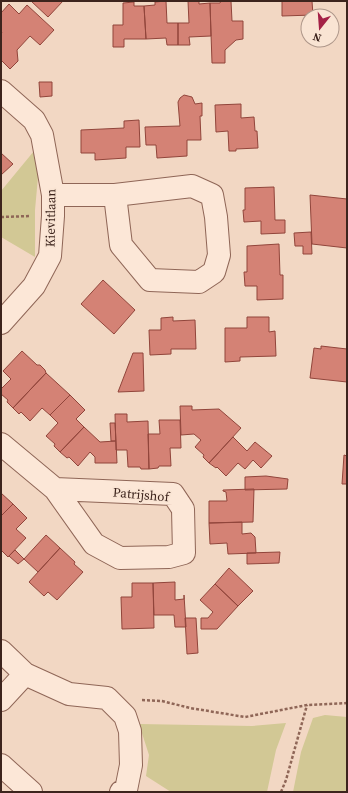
<svg xmlns="http://www.w3.org/2000/svg" width="348" height="793" font-family="'Source Serif 4',serif">
<style>
.green{fill:#d2c895}
.building{fill:#d48275;stroke:#91453b}
.lines{fill:none;stroke-linecap:round;stroke-linejoin:round}
.minor-casing{stroke:#8f6657;stroke-width:24}
.path{stroke:#8f6657;stroke-width:2.5;stroke-dasharray:3 2;stroke-linecap:butt}
.minor{stroke:#fce7d7;stroke-width:22}
.labels{text-anchor:middle;stroke-width:3.5;stroke-linejoin:round;paint-order:stroke}
.street-label{font-size:13px;fill:#3d241d;stroke:#f9e4d3}
</style>
<rect width="100%" height="100%" fill="#f2d7c3"/>
<path class="green" d="M34 151 39 166 35 210V257L1 237V191Z
M325 715 347 717V792H293L301 752 313 718Z
M286 723 276 750 267 792H171L146 776 149 755 139 724 252 726Z"/>
<path class="building" d="M31 1H63L48 17Z
M166 1 167 23H178V45H167L166 38 146 39 144 6 155 5V2Z
M188 1H199V4L210 3 211 36 189 37 190 45H178V23H189Z
M221 1H231L232 21H243V39L236 40 225 50V63H212L210 3H220Z
M260 1H312L313 15 282 16V1Z
M134 2V6H144L146 39H124V47H113V25H123V3Z
M9 4 19 14 27 5 54 30 40 45 30 36 17 50 18 61 10 69 1 60V34L2 32 1 31V13Z
M39 82H52V96L40 97Z
M184 95 192 97 195 104 202 103V116H200L201 140H187V156L157 158 156 145H146L145 127 180 126 178 102 180 98Z
M241 104V118L254 117 255 131H257L258 148 236 149V151H229L228 131 216 132 215 105Z
M139 120 140 147H126V158L95 160V153H81V130L124 128V121Z
M1 153 13 164 1 175Z
M274 187 275 220H285V233L261 234V221L244 222 243 210H245V188Z
M310 195 347 199V248L312 244Z
M311 232 312 254H303V246H295L294 233Z
M279 244 280 275H283V299L257 300V286H245L244 272H247V246Z
M103 280 135 310 114 334 81 304Z
M173 317V321L195 320 196 349H171V354L150 355 149 330H161V318Z
M247 317H269V332L275 331 276 356 240 357V361L225 362V328H247Z
M321 346 347 349V382L310 378 314 348 321 349Z
M22 351 37 365H40L45 370 46 373 13 408 7 402 8 400 1 394V389L11 379 3 371Z
M133 353H143L144 391 118 392Z
M46 373 70 395 50 415 42 408 30 421 21 412 19 414 13 408Z
M70 395 85 410 76 419 84 427 60 452 54 446 55 444 46 436 58 423 50 415Z
M180 406H192V410L219 409 241 428 209 463 203 457 204 455 195 447 201 440 194 434 181 435Z
M115 414H127V422L148 421 149 469H141L140 467H128L127 450H116Z
M159 420H180L181 448H170L171 466H159L158 468 149 469 148 434H160Z
M110 423H115L116 441H111Z
M84 427 100 442 116 441 117 463H95V457L90 452 78 466 69 457 67 458 60 452Z
M233 437 247 451 255 442 272 456 261 468 253 460 245 469 238 463 226 476 217 467 216 468 209 463Z
M344 455 347 456V484H342Z
M266 476 288 479 287 489 245 490V477Z
M254 489 253 522 209 523V501H227L226 492 223 491V490Z
M1 493 13 504 1 516Z
M13 504 27 518 16 529 26 538 8 557 1 550V516Z
M242 522V534L251 533 255 537 256 553 228 554 227 543 210 544 209 523Z
M46 535 60 548 38 572 24 559Z
M60 548 75 562 74 564 83 572 57 600 48 592 44 596 29 582Z
M15 550 24 559 18 564 9 556Z
M280 552 279 563 247 564V553Z
M229 568 253 591 238 606 215 584Z
M175 582V600L184 599V595L186 627H175L174 615H154L153 583Z
M132 583H153L154 628 122 629 121 597H132Z
M215 584 238 606 217 629H201V618H208L213 612 200 600Z
M185 618H196L198 653 187 654Z"/>
<g class="lines">
<g class="minor-casing">
<path id="minor" d="M1 91 34 120 42 135 53 195V216L50 256 34 286 1 323
M192 186 212 195 216 217 219 255 214 272 199 282 150 280 121 245 115 195Z
M53 195H115
M1 444 55 489
M55 489 173 494 183 509 184 553 169 557 120 558 94 544Z
M1 651 25 674 69 694 107 698 125 716 130 731 131 765 126 790 121 792
M1 700 25 674
M1 765 31 792"/>
</g>
<path class="path" d="M1 217 30 216
M142 700 162 701 190 708 245 717 307 705 347 703
M281 792 286 780 307 705"/>
<use href="#minor" class="minor"/>
</g>
<g class="labels">
<g class="street-label">
<text transform="translate(50 218) rotate(-89)" y="5">Kievitlaan</text>
<text transform="translate(141 494) rotate(5)" y="5">Patrijshof</text>
</g>
</g>
<rect width="348" height="793" fill="none" stroke="#3d241d" stroke-width="4"/>
<g transform="translate(320 28) rotate(197)"><circle r="19" fill="#f9e4d3" stroke="#ae978a"/>
<path d="M0-3L7 15L0 10L-7 15Z" fill="#a42146"/>
<text y="-6" font-size="11" font-weight="bold" text-anchor="middle" fill="#3d241d">N</text>
</g>
</svg>
